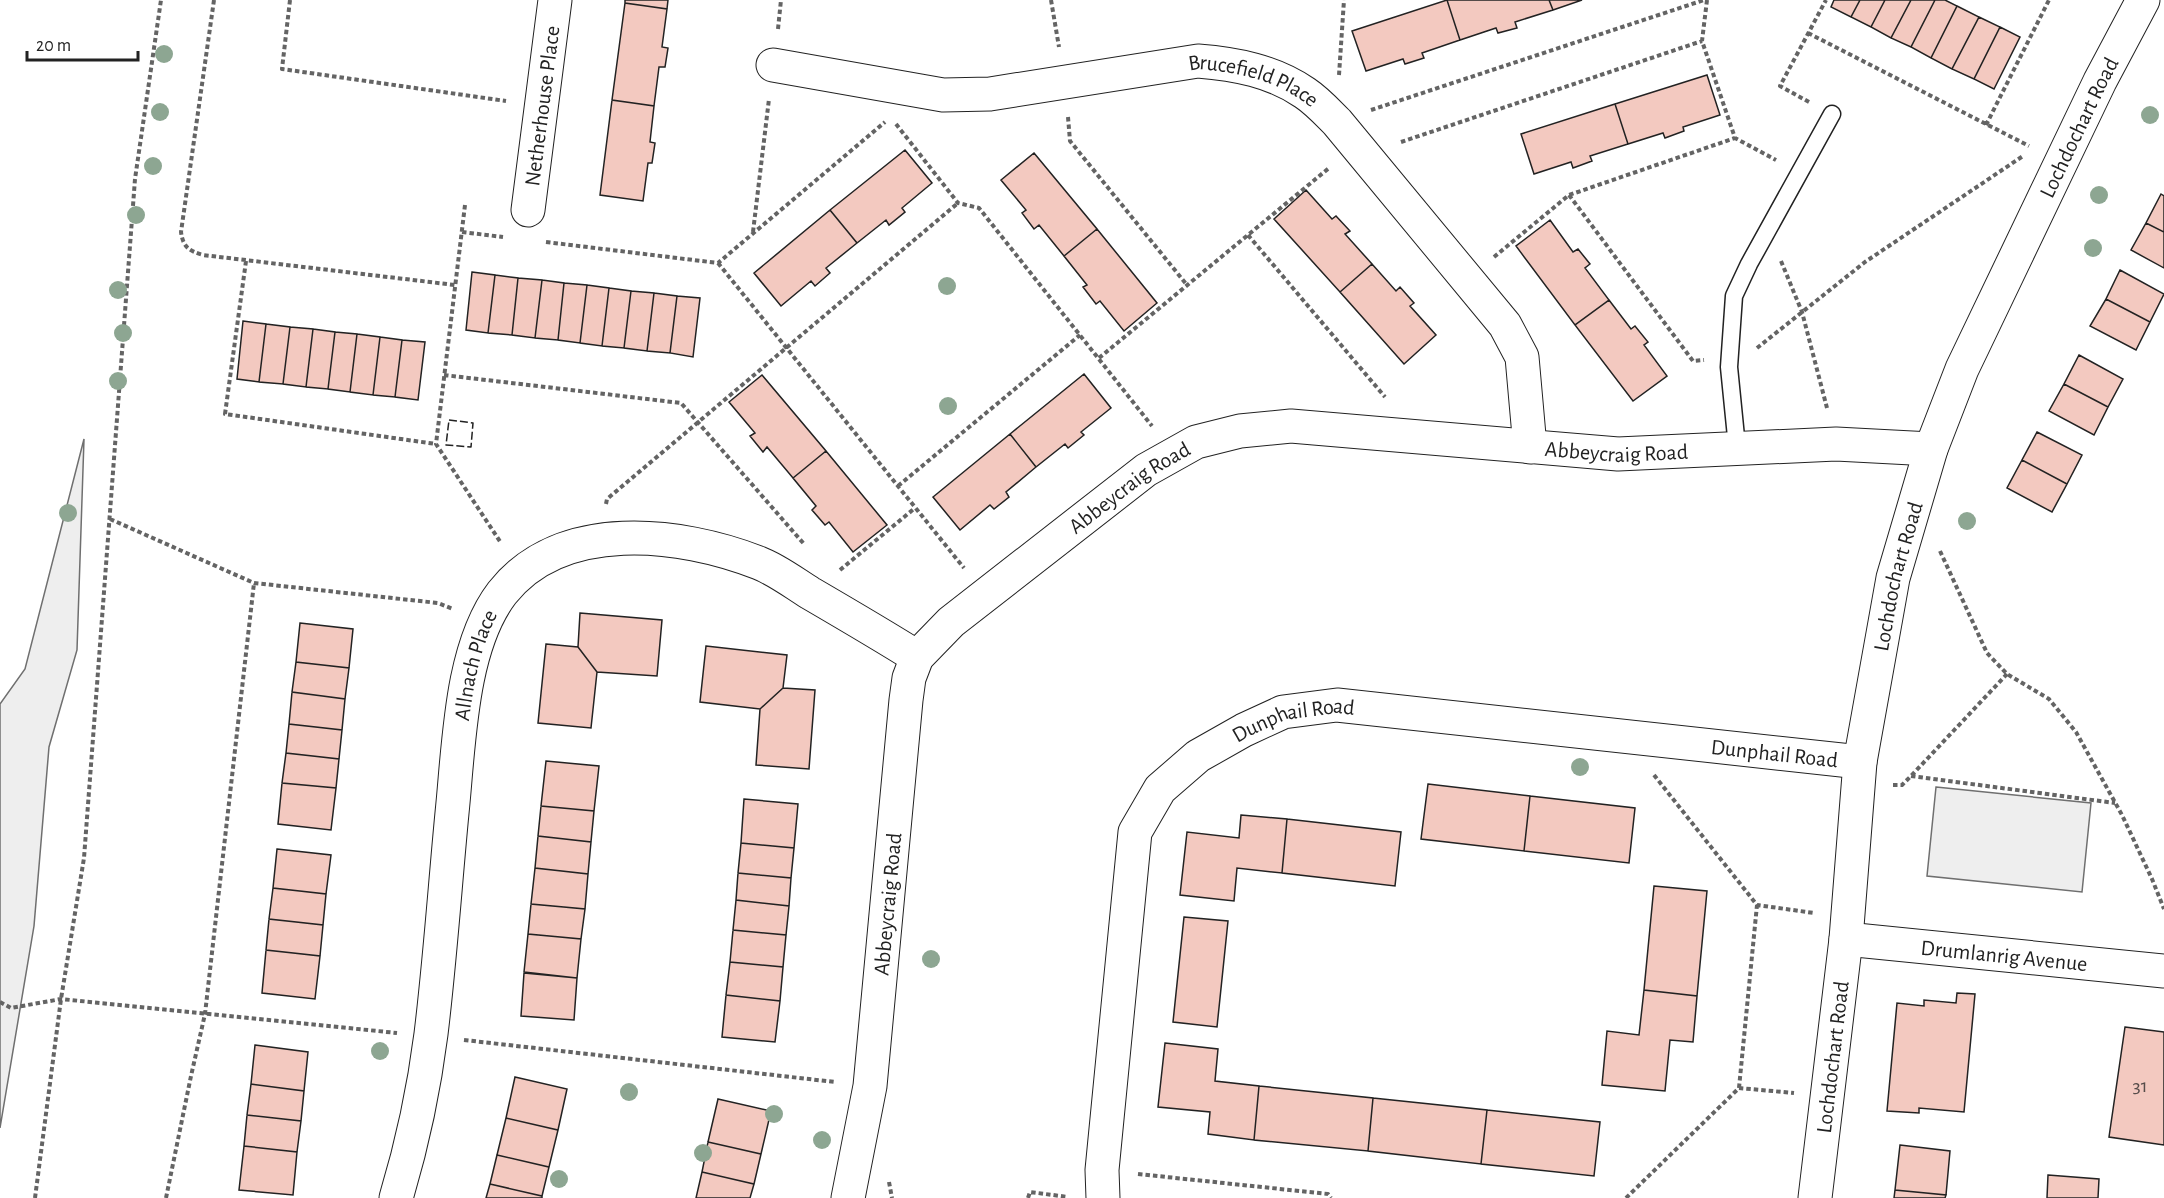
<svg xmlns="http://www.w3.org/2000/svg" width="2164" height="1198" font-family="'Alegreya Sans',sans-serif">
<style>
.green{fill:#eee;stroke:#6f6f6f;stroke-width:1.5}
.building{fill:#f3c9c0;stroke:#222;stroke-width:1.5}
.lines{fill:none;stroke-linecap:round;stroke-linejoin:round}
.lane-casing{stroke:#222;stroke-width:19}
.street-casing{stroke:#222;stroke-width:35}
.secondary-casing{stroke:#222;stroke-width:35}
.path{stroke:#646464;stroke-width:4;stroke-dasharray:4.5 3;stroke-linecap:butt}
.lane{stroke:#fff;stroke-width:16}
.street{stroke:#fff;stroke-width:33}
.secondary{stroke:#fff;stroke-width:33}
.fence{stroke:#222;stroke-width:1.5;stroke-dasharray:8 3;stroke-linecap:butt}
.tree{fill:#8da692}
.labels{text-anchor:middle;stroke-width:4.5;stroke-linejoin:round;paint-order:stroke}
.number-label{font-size:20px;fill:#564c4a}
.street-label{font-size:22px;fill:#222;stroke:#fff}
</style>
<rect width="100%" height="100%" fill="#fff"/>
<path class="green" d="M84 439 77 650 49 747 34 926 0 1128V704L25 669Z
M1936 787 2091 803 2082 892 1927 876Z"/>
<path class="building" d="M625 0H668L667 9 625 3Z
M1447 0H1549L1553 10 1515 22 1517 28 1498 33 1496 28 1460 40Z
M1447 0 1460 40 1422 53 1424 58 1405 64 1403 59 1366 71 1352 31Z
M1549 0H1582L1553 10Z
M1834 0H1860L1851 17 1831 7Z
M1860 0H1885L1871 27 1851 17Z
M1885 0H1911L1891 38 1871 27Z
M1911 0H1935L1911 47 1891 38Z
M1935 0H1945L1957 6 1931 58 1911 47Z
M625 3 667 9 662 47 668 48 665 67H659L654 106 612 100Z
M1957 6 1979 17 1952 69 1931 58Z
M1979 17 2000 27 1974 79 1952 69Z
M2000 27 2020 37 1994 89 1974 79Z
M1707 75 1720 115 1683 127 1684 131 1665 138 1663 133 1628 144 1615 104Z
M612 100 654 106 650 142 655 143 652 163H648L643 201 600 195Z
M1615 104 1628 144 1590 156 1592 161 1573 168 1571 162 1534 174 1521 134Z
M905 150 932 183 902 208 905 212 889 225 886 220 857 243 830 210Z
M1034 153 1097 229 1064 256 1039 225 1034 229 1022 213 1026 210 1001 180Z
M1306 190 1332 219 1336 216 1350 231 1345 234 1372 264 1340 292 1274 219Z
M2161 194 2164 196V232L2146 223Z
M830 210 857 243 826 268 830 273 815 286 811 281 781 306 754 273Z
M1550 220 1573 252 1578 249 1590 264 1585 268 1609 300 1575 325 1516 246Z
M2146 223 2164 232V268L2131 250Z
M1097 229 1157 303 1124 331 1100 301 1096 304 1083 287 1087 285 1064 256Z
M1372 264 1396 291 1400 287 1414 303 1410 306 1436 335 1404 364 1340 292Z
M2120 270 2164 294 2150 322 2106 299Z
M472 272 495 275 488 333 466 330Z
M495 275 518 278 512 335 488 333Z
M518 278 542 280 535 338 512 335Z
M542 280 564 283 558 340 535 338Z
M564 283 587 285 580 343 558 340Z
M587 285 609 288 602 346 580 343Z
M609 288 631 291 624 348 602 346Z
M631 291 654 293 647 351 624 348Z
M654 293 677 296 670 353 647 351Z
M677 296 700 298 693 357 670 353Z
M2106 299 2150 322 2136 350 2090 326Z
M1609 300 1631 329 1635 326 1648 342 1644 345 1667 376 1633 401 1575 325Z
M243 321 266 324 259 382 237 379Z
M266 324 290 327 283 384 259 382Z
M290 327 313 329 306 387 283 384Z
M313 329 335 332 328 389 306 387Z
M335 332 357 334 350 392 328 389Z
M357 334 380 337 373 395 350 392Z
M380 337 402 340 395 397 373 395Z
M402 340 425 342 418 400 395 397Z
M2079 355 2123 379 2108 407 2064 384Z
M1084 374 1111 408 1081 432 1084 435 1068 448 1065 444 1036 467 1010 434Z
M762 375 826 451 793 478 767 447 763 452 750 436 755 433 729 402Z
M2064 384 2108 407 2094 435 2049 411Z
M2037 432 2082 455 2067 484 2022 460Z
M1010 434 1036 467 1006 492 1009 497 994 509 990 505 960 530 933 497Z
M826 451 887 525 853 552 829 522 825 525 812 510 816 506 793 478Z
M2022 460 2067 484 2052 512 2007 488Z
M580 613 662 620 657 676 597 672 578 647Z
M300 623 353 629 349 668 296 662Z
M546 644 578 647 597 672 591 728 538 723Z
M706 646 787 655 783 688 760 709 700 702Z
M296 662 349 668 345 699 292 692Z
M783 688 815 690 809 769 756 765 760 709Z
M292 692 345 699 342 730 289 724Z
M289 724 342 730 339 759 286 753Z
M286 753 339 759 336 788 282 783Z
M546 761 599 766 594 811 541 806Z
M282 783 336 788 331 830 278 824Z
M1428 784 1530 796 1524 851 1421 839Z
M1530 796 1635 808 1629 863 1524 851Z
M744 799 798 804 794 848 741 843Z
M541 806 594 811 591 842 538 836Z
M1241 815 1287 819 1282 873 1237 868 1234 901 1180 895 1187 832 1239 838Z
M1287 819 1401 832 1395 886 1282 873Z
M538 836 591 842 588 874 535 868Z
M741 843 794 848 791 878 738 873Z
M277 849 331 855 326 894 273 888Z
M535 868 588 874 585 909 531 904Z
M738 873 791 878 789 906 736 900Z
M1654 886 1707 891 1697 996 1644 990Z
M273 888 326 894 323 925 269 919Z
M736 900 789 906 786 935 733 930Z
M531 904 585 909 581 939 528 934Z
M1184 917 1228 921 1217 1027 1173 1022Z
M269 919 323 925 320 956 266 950Z
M733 930 786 935 783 967 730 962Z
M528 934 581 939 577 978 524 972Z
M266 950 320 956 315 999 262 993Z
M730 962 783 967 780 1001 726 995Z
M524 973 577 978 574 1020 521 1016Z
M1644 990 1697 996 1693 1042 1670 1040 1665 1091 1602 1085 1607 1031 1639 1035Z
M1957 993 1975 994 1964 1112 1919 1108V1113L1887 1111 1897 1003 1924 1006V1000L1956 1003Z
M726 995 780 1001 775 1042 722 1037Z
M2125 1027 2164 1032V1145L2109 1137Z
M1165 1043 1218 1049 1215 1081 1259 1086 1254 1140 1208 1134 1210 1112 1158 1107Z
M255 1045 308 1052 304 1091 251 1084Z
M515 1077 567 1089 558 1130 506 1118Z
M251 1084 304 1091 301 1121 247 1115Z
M1259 1086 1373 1098 1368 1151 1254 1140Z
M1373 1098 1487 1110 1481 1164 1368 1151Z
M718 1099 771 1111 761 1154 708 1142Z
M1487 1110 1600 1122 1594 1176 1481 1164Z
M247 1115 301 1121 297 1152 244 1146Z
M506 1118 558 1130 549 1167 497 1155Z
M708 1142 761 1154 754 1184 702 1172Z
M1900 1145 1950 1151 1946 1195 1895 1190Z
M244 1146 297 1152 293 1195 239 1190Z
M497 1155 549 1167 542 1196 490 1184Z
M702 1172 754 1184 750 1198H696Z
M2048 1175 2099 1179 2098 1198H2047Z
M490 1184 542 1196V1198H486Z
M1895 1190 1946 1195 1945 1198H1894Z"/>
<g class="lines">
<g class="lane-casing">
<path id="lane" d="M1737 447 1729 367 1734 296 1749 264 1832 114"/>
</g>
<g class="street-casing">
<g id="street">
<path id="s1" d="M773 65 943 95 990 94 1198 61C1236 64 1273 71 1305 93 1317 101 1327 112 1337 122L1505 325 1522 357 1530 447"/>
<path id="s2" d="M528 210 555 0"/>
<path id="s3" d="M1846 939 2164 971"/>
<path id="s4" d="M396 1198C412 1145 424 1089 431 1034 440 960 445 886 452 813 459 746 460 648 502 593 561 518 680 532 759 563 777 570 794 583 810 593 846 614 882 635 917 657"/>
<path id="s5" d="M848 1198 870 1086 906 700 909 678 917 657 951 622 1146 470 1196 442 1240 431 1291 426 1618 454 1836 444 1931 449"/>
<path id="s6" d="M1103 1198 1102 1170 1135 832 1160 789 1198 756 1244 730 1283 712 1337 705 1860 762"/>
</g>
</g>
<g class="secondary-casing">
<g id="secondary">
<path id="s7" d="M1815 1198 1846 939 1860 762 1893 578 1931 449 1962 369 2100 81 2143 0"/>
</g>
</g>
<path class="path" d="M214 0 181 232C183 247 189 251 203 255L455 285
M290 0 282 69 506 101
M1051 0 1059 47
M1707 0 1702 41 1735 138 1776 160
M778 29 781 0
M1808 33 2029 146
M1339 75 1344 0
M1809 102 1780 86 1826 0
M1371 110 1704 0
M1068 117 1070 141 1187 285
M896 124 958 203 979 208 1152 426
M1986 125 2049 0
M1401 142 1702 41
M1569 195 1693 361 1704 360
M465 205 436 444 501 543
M462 232 503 237
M753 232 769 99
M1248 235 1385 397
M546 242 718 263 885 122
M1494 257 1569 195 1735 138
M246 261 225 414 436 444
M1781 261 1802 312 1827 408
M718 263 964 568
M1757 348 1865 262 2023 156
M1099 358 1329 168
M444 375 681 403 804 544
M898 486 1080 335
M606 504 607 499 958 203
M110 519 254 583 438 603 453 609
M1940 551 1987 653 2007 674 2049 699 2076 732 2122 815 2152 879 2164 909
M840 570 915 508
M1654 775 1757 905 1814 913
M1911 776 2115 803
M1893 785H1902L1911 776 2007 674
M0 1002 11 1008 61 999 397 1033
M464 1040 835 1082
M1739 1088 1757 905
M1138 1174 1328 1194 1331 1198
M889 1182 892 1198
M35 1198 61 999 84 858 135 179 161 0
M166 1198 191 1076 205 1014 254 583
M1028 1198 1030 1192 1068 1197
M1626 1198 1739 1088 1794 1093"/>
<use href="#lane" class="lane"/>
<use href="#street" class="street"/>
<use href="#secondary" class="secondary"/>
<path class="fence" d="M449 420 473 423 471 447 446 445Z"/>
</g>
<g class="tree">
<circle cx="164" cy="54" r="9"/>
<circle cx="160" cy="112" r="9"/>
<circle cx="2150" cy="115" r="9"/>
<circle cx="153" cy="166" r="9"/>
<circle cx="2099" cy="195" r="9"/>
<circle cx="136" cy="215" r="9"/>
<circle cx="2093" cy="248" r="9"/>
<circle cx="947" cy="286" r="9"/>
<circle cx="118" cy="290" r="9"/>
<circle cx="123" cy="333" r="9"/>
<circle cx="118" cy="381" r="9"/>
<circle cx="948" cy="406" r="9"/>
<circle cx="68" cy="513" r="9"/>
<circle cx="1967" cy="521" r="9"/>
<circle cx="1580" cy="767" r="9"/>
<circle cx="931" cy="959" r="9"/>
<circle cx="380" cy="1051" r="9"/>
<circle cx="629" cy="1092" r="9"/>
<circle cx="774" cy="1114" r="9"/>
<circle cx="822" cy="1140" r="9"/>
<circle cx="703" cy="1153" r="9"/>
<circle cx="559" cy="1179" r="9"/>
</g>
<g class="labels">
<g class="number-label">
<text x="2140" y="1092">31</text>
</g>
<g class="street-label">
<text dy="8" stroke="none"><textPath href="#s1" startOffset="489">Brucefield Place</textPath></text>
<text dy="8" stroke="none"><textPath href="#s2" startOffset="105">Netherhouse Place</textPath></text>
<text dy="8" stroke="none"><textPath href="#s7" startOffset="1114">Lochdochart Road</textPath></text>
<text dy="8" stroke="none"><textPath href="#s5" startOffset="1323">Abbeycraig Road</textPath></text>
<text dy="8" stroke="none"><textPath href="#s5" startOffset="819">Abbeycraig Road</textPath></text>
<text dy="8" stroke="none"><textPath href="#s7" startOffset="628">Lochdochart Road</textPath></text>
<text dy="8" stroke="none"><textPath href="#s4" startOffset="540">Allnach Place</textPath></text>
<text dy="8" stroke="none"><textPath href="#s6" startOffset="572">Dunphail Road</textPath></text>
<text dy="8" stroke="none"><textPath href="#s6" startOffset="1058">Dunphail Road</textPath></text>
<text dy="8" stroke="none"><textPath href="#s5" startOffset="297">Abbeycraig Road</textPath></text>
<text dy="8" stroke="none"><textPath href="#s3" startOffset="159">Drumlanrig Avenue</textPath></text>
<text dy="8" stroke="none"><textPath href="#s7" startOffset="142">Lochdochart Road</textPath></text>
</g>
</g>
<path d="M27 51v9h111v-9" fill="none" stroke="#222222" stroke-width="3"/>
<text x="36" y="51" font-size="18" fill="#222222" stroke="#ffffff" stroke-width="4.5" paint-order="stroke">20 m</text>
</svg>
